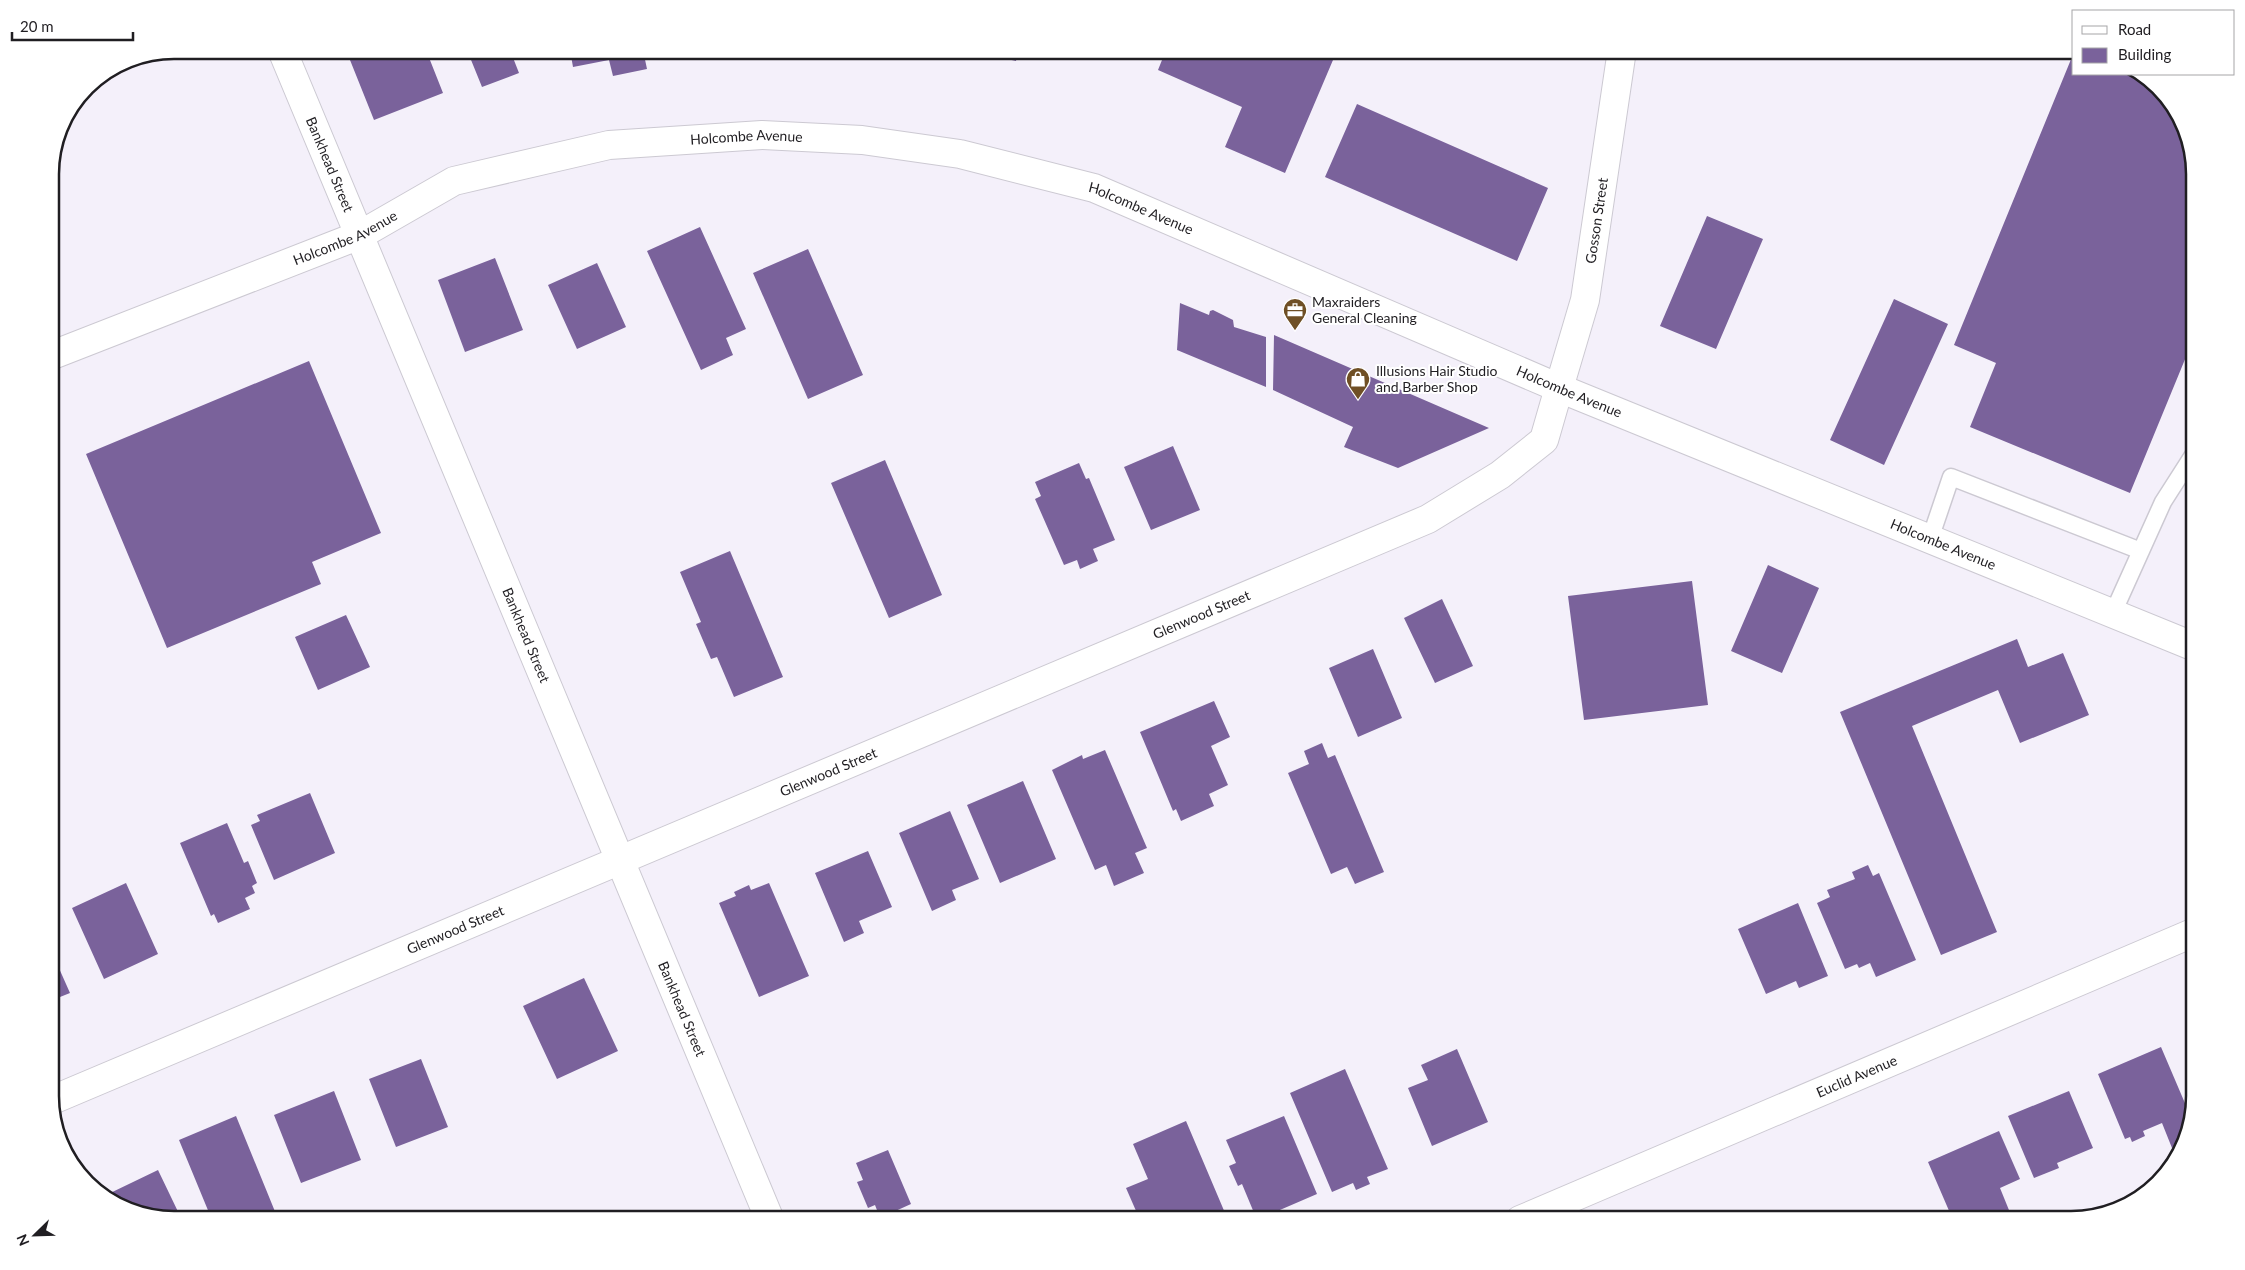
<svg xmlns="http://www.w3.org/2000/svg" width="2245" height="1270" font-family="Lato,sans-serif">
<style>
.building{fill:#7a629b}
.lines{fill:none;stroke-linecap:round;stroke-linejoin:round}
.lane-casing{stroke:#ccc9d2;stroke-width:19}
.street-casing{stroke:#ccc9d2;stroke-width:30}
.secondary-casing{stroke:#ccc9d2;stroke-width:30}
.lane{stroke:#fff;stroke-width:16}
.street{stroke:#fff;stroke-width:28}
.secondary{stroke:#fff;stroke-width:28}
.labels{text-anchor:middle;stroke-width:4;stroke-linejoin:round;paint-order:stroke}
.street-label{font-size:14px;fill:#201e22;stroke:#fff}
.poi-label{font-size:14px;fill:#201e22;stroke:#fff;text-anchor:start}
.rim{fill:none;stroke:#201e22;stroke-width:2.5}
</style>
<rect width="100%" height="100%" fill="#f4f0fa"/>
<path class="building" d="M346 50H426L443 93 374 120Z
M467 50H510L519 73 482 87Z
M570 50H643L647 69 613 76 609 60 573 67Z
M968 50H1018L1016 61Z
M1166 50H1309L1333 60 1285 173 1225 147 1242 107 1158 70Z
M2074 52V74H2140L2177 110 2173 120 2182 124 2195 166V335L2130 493 1970 427 1996 363 1954 345Z
M1357 104 1548 188 1517 261 1325 177Z
M1707 216 1763 239 1716 349 1660 326Z
M700 227 746 329 726 338 733 355 701 370 647 251Z
M808 249 863 375 808 399 753 273Z
M495 258 523 330 465 352 438 280Z
M597 263 626 327 577 349 548 285Z
M1894 299 1948 324 1884 465 1830 440Z
M1180 303 1209 315 1210 311 1213 310 1233 320 1234 327 1266 337V387L1177 350Z
M1274 335 1489 428 1398 468 1344 447 1353 427 1273 390Z
M309 361 381 533 312 562 321 584 167 648 86 454Z
M1173 446 1200 510 1151 530 1124 467Z
M885 460 942 595 889 618 831 483Z
M1079 463 1086 479 1089 478 1115 540 1093 549 1098 561 1080 569 1077 560 1064 565 1035 499 1041 496 1035 482Z
M730 551 783 677 734 697 717 657 711 659 696 624 701 622 680 572Z
M1768 565 1819 588 1782 673 1731 651Z
M1692 581 1708 705 1584 720 1568 596Z
M1442 599 1473 666 1435 683 1404 618Z
M346 615 370 667 318 690 295 637Z
M2017 639 2028 667 2063 653 2089 715 2020 743 1998 690 1912 726 1997 932 1941 955 1840 712Z
M1373 649 1402 718 1358 737 1329 668Z
M1214 701 1230 737 1211 746 1228 785 1209 794 1214 806 1181 821 1176 809 1173 811 1140 732Z
M1322 743 1328 758 1335 755 1384 872 1355 884 1347 867 1331 874 1288 773 1309 764 1304 751Z
M1105 750 1147 848 1135 853 1144 873 1114 886 1106 865 1095 870 1052 770 1082 755 1083 759Z
M1023 781 1056 859 1000 883 967 805Z
M310 793 335 853 274 880 251 825 260 821 257 815Z
M950 811 979 879 952 890 956 900 932 911 899 833Z
M227 823 244 863 248 861 257 883 252 886 255 893 245 898 250 909 218 923 214 914 211 916 180 843Z
M868 851 892 907 859 921 864 933 844 942 815 873Z
M1868 865 1873 876 1879 873 1916 960 1876 977 1870 963 1859 968 1857 964 1845 969 1817 903 1830 897 1827 890 1855 879 1852 872Z
M126 883 158 954 104 979 72 908Z
M769 883 809 976 759 997 719 903 736 896 734 892 749 885 751 890Z
M1798 903 1828 976 1799 988 1796 981 1766 994 1738 929Z
M50 948 70 993 50 1001Z
M584 978 618 1051 557 1079 523 1006Z
M2161 1047 2190 1115 2180 1151 2174 1153 2162 1123 2143 1131 2145 1136 2132 1142 2130 1137 2125 1139 2098 1074Z
M1457 1049 1488 1122 1432 1146 1408 1088 1428 1080 1421 1065Z
M421 1059 448 1127 396 1147 369 1079Z
M1345 1069 1388 1169 1367 1177 1370 1184 1356 1190 1353 1183 1332 1192 1290 1093Z
M334 1091 361 1160 301 1183 274 1115Z
M2069 1091 2093 1148 2057 1163 2059 1168 2034 1178 2008 1116Z
M236 1116 276 1214 262 1220H212L179 1140Z
M1284 1116 1317 1194 1257 1220 1242 1184 1238 1186 1229 1166 1236 1163 1226 1140Z
M1186 1121 1228 1220H1140L1126 1188 1148 1179 1133 1144Z
M1999 1131 2020 1179 2000 1188 2013 1220H1953L1928 1162Z
M888 1150 911 1204 880 1218 875 1205 868 1208 857 1182 863 1180 856 1163Z
M158 1170 182 1220H174L112 1204 104 1196Z
M1911 1210 1915 1220H1888Z"/>
<g class="lines">
<g class="lane-casing">
<path id="lane" d="M1930 539 1951 477 2141 551
M2113 613 2163 502 2195 452"/>
</g>
<g class="street-casing">
<g id="street">
<path id="s1" d="M282 50 770 1220"/>
<path id="s2" d="M50 1101 1428 519 1500 475 1544 440 1559 388"/>
<path id="s3" d="M1520 1220 2195 932"/>
</g>
</g>
<g class="secondary-casing">
<g id="secondary">
<path id="s4" d="M50 356 360 235 454 181 609 145 762 135 862 140 960 154 1094 188 1559 388 2195 647"/>
<path id="s5" d="M1559 388 1585 300 1622 50"/>
</g>
</g>
<use href="#lane" class="lane"/>
<use href="#street" class="street"/>
<use href="#secondary" class="secondary"/>
</g>
<defs>
<g id="office-pin" transform="scale(1.25)"><path d="M0 17L-7.5 6A9.5 9.5 0 1 1 7.5 6Z" fill="#6f4f25" stroke="#fff"/><path d="M-6-3h4V-5.5h4V-3h4V5H-6ZM-1-4.5V-3h2v-1.5ZM-6 0V1H6V0Z" fill="#fff"/></g>
<g id="shop-pin" transform="scale(1.25)"><path d="M0 17L-7.5 6A9.5 9.5 0 1 1 7.5 6Z" fill="#6f4f25" stroke="#fff"/><path d="M-5-2.5h2.3a2.7 3.5 0 0 1 5.4 0H5L5.5 6h-11ZM-1.5-2.5h3a1.5 2.3 0 0 0-3 0Z" fill="#fff"/></g>
</defs>
<g fill-rule="evenodd">
<use href="#office-pin" x="1295" y="310"/>
<use href="#shop-pin" x="1358" y="379"/>
</g>
<g class="labels">
<g class="street-label">
<text dy="5" stroke="none"><textPath href="#s4" startOffset="738">Holcombe Avenue</textPath></text>
<text dy="5" stroke="none"><textPath href="#s1" startOffset="124">Bankhead Street</textPath></text>
<text dy="5" stroke="none"><textPath href="#s4" startOffset="1142">Holcombe Avenue</textPath></text>
<text dy="5" stroke="none"><textPath href="#s5" startOffset="172">Gosson Street</textPath></text>
<text dy="5" stroke="none"><textPath href="#s4" startOffset="318">Holcombe Avenue</textPath></text>
<text dy="5" stroke="none"><textPath href="#s4" startOffset="1608">Holcombe Avenue</textPath></text>
<text dy="5" stroke="none"><textPath href="#s4" startOffset="2012">Holcombe Avenue</textPath></text>
<text dy="5" stroke="none"><textPath href="#s2" startOffset="1250">Glenwood Street</textPath></text>
<text dy="5" stroke="none"><textPath href="#s1" startOffset="634">Bankhead Street</textPath></text>
<text dy="5" stroke="none"><textPath href="#s2" startOffset="845">Glenwood Street</textPath></text>
<text dy="5" stroke="none"><textPath href="#s2" startOffset="440">Glenwood Street</textPath></text>
<text dy="5" stroke="none"><textPath href="#s1" startOffset="1039">Bankhead Street</textPath></text>
<text dy="5" stroke="none"><textPath href="#s3" startOffset="366">Euclid Avenue</textPath></text>
</g>
<g class="poi-label">
<text x="1312" y="307">Maxraiders<tspan x="1312" dy="16">General Cleaning</tspan></text>
<text x="1376" y="376">Illusions Hair Studio<tspan x="1376" dy="16">and Barber Shop</tspan></text>
</g>
</g>
<path d="M0 0H2245V1270H0ZM174 59H2071A115 115 0 0 1 2186 174V1096A115 115 0 0 1 2071 1211H174A115 115 0 0 1 59 1096V174A115 115 0 0 1 174 59Z" fill="#fff" fill-rule="evenodd"/>
<path class="rim" d="M174 59H2071A115 115 0 0 1 2186 174V1096A115 115 0 0 1 2071 1211H174A115 115 0 0 1 59 1096V174A115 115 0 0 1 174 59Z"/>
<rect x="2072" y="10" width="162" height="65" fill="#ffffff" stroke="#a6a5a7"/>
<rect x="2082" y="26" width="25" height="8" fill="#ffffff" stroke="#a6a5a7"/>
<text x="2118" y="35" font-size="15" fill="#201e22">Road</text>
<rect x="2082" y="48" width="25" height="15" fill="#7a629b" stroke="#a6a5a7"/>
<text x="2118" y="60" font-size="15" fill="#201e22">Building</text>
<g transform="translate(35 1235) rotate(247)" stroke="#ffffff" stroke-width="4" paint-order="stroke">
<path d="M0-4L9 19L0 12L-9 19Z" fill="#201e22"/>
<text y="-8" font-size="14" font-weight="bold" text-anchor="middle" fill="#201e22">N</text>
</g>
<path d="M12 32v8h121v-8" fill="none" stroke="#201e22" stroke-width="2.5"/>
<text x="20" y="32" font-size="15" fill="#201e22" stroke="#ffffff" stroke-width="4" paint-order="stroke">20 m</text>
</svg>
